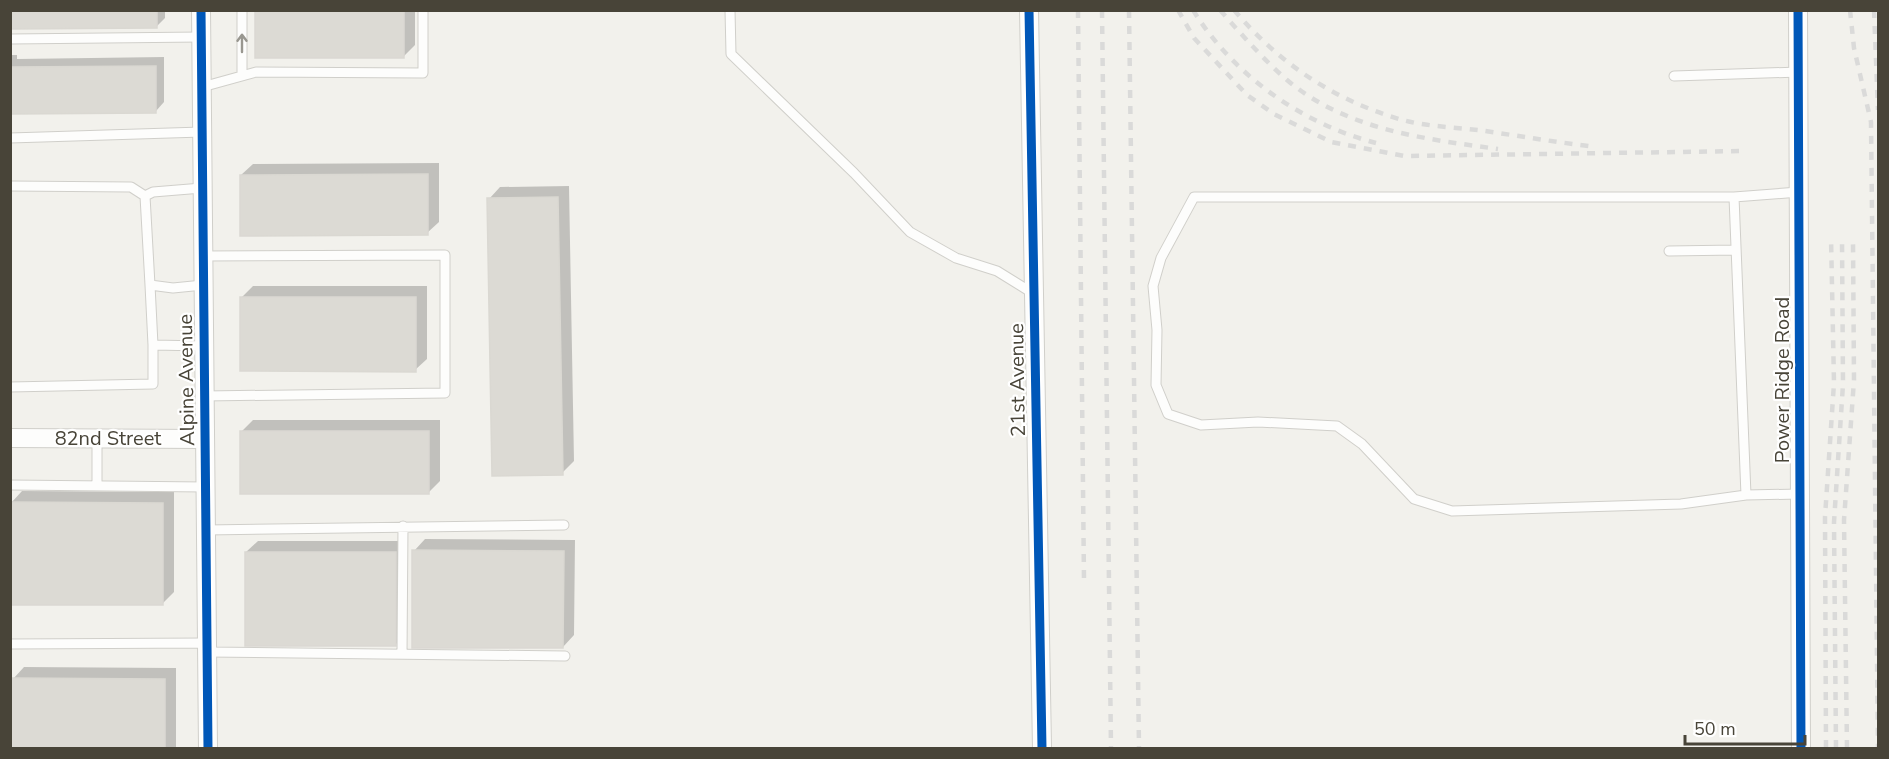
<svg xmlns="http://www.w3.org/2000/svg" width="1889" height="759" font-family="'Nunito Sans',sans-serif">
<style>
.shadow{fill:#0003}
.building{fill:#dcdad4;stroke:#dad8d2;stroke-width:1.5}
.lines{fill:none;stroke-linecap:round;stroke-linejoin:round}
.service-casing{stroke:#d0cfca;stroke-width:11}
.minor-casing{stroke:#d0cfca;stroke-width:20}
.service{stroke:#fdfdfc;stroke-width:9}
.minor{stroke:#fdfdfc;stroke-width:18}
.rail{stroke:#dadad9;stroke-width:4.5;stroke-dasharray:8 8;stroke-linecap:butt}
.cycleway-casing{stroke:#fff;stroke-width:13}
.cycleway{stroke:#0057b8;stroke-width:9}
.oneway{stroke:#999790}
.labels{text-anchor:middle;stroke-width:4.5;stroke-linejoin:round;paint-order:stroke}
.street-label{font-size:20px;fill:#484438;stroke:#fff}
</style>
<rect width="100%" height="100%" fill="#f2f1ec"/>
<path class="shadow" d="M10 10H165V18L156 27Z
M256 10H415V45L403 57Z
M10 55H17V59L164 57V102L156 111 10 109Z
M439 163V222L427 233 241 175 253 164Z
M569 186 574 461 562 473 489 199 500 187Z
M253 286H427V359L415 370 242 297Z
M253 420H440V481L428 493 242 431Z
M22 491 174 492V592L162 604 11 503Z
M425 539 575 540 574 635 563 647 414 551Z
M258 541H407V633L395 645 246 552Z
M24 667 176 668V748H12L13 679Z"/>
<path class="building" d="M10 10H157V28L10 29Z
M255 10H404V58H255Z
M156 66V113L10 114V67Z
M428 174V235L240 236V175Z
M558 197 563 475 492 476 487 198Z
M240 297H416V372L240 371Z
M240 431H429V494H240Z
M10 502 163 503V605H10Z
M412 550 564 551 563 648H412Z
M245 552H396V646H245Z
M11 678 165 679V748H11Z"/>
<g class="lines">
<g class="service-casing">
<path id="service" d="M242 10V75
M730 10 731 54 854 173 910 232 956 258 997 271 1034 294
M10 39 201 37
M1674 76 1799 72
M202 87 256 72 423 73V10
M10 138 202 132
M10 186 131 187 145 196
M202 188 153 192 145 196 150 285 173 288 203 285
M1799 192 1734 197 1746 495 1800 494
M1734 197H1194L1161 258 1153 286 1157 330 1156 385 1168 414 1201 425 1258 422 1337 426 1362 444 1414 499 1452 511 1681 504 1746 495
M1669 251 1736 250
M203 256 445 255V393L204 396
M150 285 153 345 204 346
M10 387 153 384V345
M97 438V486
M10 485 205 487
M206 530 564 525
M10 644 207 643
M207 652 565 656
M402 654 403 526"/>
</g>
<g class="minor-casing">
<path id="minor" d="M201 10 208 748
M1029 10 1042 748
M1798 10 1801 748
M10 438 205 439"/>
</g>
<use href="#service" class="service"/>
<use href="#minor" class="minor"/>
<path class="rail" d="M1078 10 1084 581
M1102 10 1111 748
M1129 10 1139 748
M1178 10 1194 38 1247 95 1274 114 1331 142 1404 156 1746 151
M1193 10C1233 75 1302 124 1376 143
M1220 10C1242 35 1263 59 1287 80 1346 130 1425 139 1498 149
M1234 10C1279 63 1332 99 1399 119 1426 127 1457 127 1485 131 1520 136 1554 142 1589 146
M1850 10 1854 48 1871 122 1878 748
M1874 10 1878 110
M1826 748 1825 517 1834 383 1831 237
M1836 748 1834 522 1843 384 1842 239
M1847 748 1844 520 1854 380 1853 240"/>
<g class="cycleway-casing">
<path id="cycleway" d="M201 10 208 748
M1029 10 1042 748
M1798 10 1801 748"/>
</g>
<use href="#cycleway" class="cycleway"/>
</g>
<defs><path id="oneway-shaft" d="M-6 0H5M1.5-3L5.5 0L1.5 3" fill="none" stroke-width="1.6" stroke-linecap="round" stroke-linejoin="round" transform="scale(1.5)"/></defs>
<use class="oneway" href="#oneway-shaft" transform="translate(242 43) rotate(-90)"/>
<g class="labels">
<g class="street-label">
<text transform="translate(186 380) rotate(-91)" y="7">Alpine Avenue</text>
<text transform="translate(1017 380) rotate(-91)" y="7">21st Avenue</text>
<text transform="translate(1782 380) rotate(-90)" y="7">Power Ridge Road</text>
<text x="108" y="445">82nd Street</text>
</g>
</g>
<rect width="1889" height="759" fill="none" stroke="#484438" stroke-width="24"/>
<path d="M1685 735v9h120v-9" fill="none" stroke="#484438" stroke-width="3"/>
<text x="1694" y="735" font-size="18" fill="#484438" stroke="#ffffff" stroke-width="4.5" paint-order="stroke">50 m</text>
</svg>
